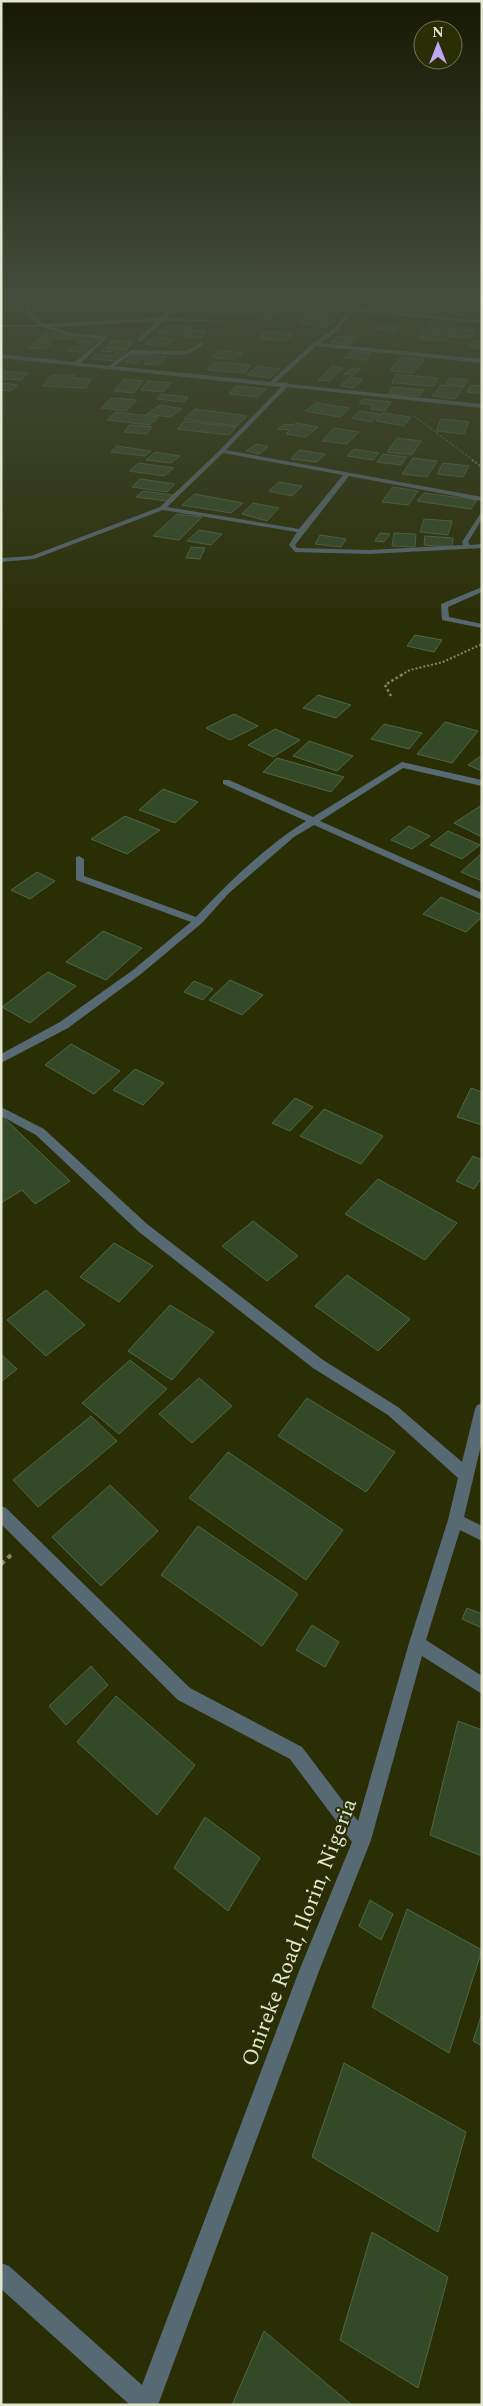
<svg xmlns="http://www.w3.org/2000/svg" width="483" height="2406" font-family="Spectral,serif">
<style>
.building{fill:#334928;stroke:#4f6644}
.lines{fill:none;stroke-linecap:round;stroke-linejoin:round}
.path-far3{stroke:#838766;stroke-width:1;stroke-dasharray:2 2;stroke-linecap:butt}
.path-far2{stroke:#838766;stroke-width:2;stroke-dasharray:2 2;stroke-linecap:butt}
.path-far1{stroke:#838766;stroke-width:2.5;stroke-dasharray:2.5 2.5;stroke-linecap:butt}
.path{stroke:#838766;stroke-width:4;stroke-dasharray:4.5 4.5;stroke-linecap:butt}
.minor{fill:#576973;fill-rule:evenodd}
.labels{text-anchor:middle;stroke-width:4;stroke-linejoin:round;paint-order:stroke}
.near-street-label{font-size:22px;fill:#e2e6cf;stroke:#2a2e05}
</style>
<rect width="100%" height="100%" fill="#2a2e05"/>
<path class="building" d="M443 296H474L475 297 456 299Z
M206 297 225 299 219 305 199 303Z
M244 299 262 300 256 309 238 307Z
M267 300 284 301 279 310 261 309Z
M375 300 390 301 384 306 370 305Z
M406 301 425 303 420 311 400 309Z
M454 305 474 307 468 316 447 314Z
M210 307 229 308 222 317 202 316Z
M232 308 253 310 249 316 227 314Z
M313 308 338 310 331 318 305 315Z
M256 310 277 312 272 318 251 317Z
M409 311 442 314 440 317 407 314Z
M308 317 336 321 327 328 300 323Z
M434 321 451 323 439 336 422 334Z
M381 323 400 325 395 331 375 329Z
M168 325 192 327 182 335 158 333Z
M448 328 475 331 471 338 444 336Z
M189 330 206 331 202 338 184 337Z
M265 331 292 333 287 341 259 339Z
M47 333 100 337 95 342 41 337Z
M338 336 357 338 350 345 330 342Z
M420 336 448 339 445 342 418 339Z
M156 337 175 339 164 347 145 344Z
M39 339 55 340 45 349 28 348Z
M112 340 134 342 127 349 105 347Z
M80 341 94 343 83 352 68 351Z
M473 341 482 342V349L468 347Z
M104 348 127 350 117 361 91 359 95 354 113 356 116 352 101 351Z
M220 350 242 353 234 360 211 357Z
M351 351 372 353 366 360 344 358Z
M134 354 167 357 157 365 144 364 150 359 142 358 136 363 125 362Z
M401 357 424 359 413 373 390 371Z
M214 362 251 365 245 373 207 370Z
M257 366 280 369 270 378 247 375Z
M332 366 343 368 329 381 318 380Z
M352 368 361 369 353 375 344 374Z
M2 371 28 373 21 380 1 379Z
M396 374 437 378 434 386 392 383Z
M61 375H74L73 378 92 379 86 388 43 386 51 376Z
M350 377 363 379 353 388 340 386Z
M449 378 468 380 464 386 446 384Z
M124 379 143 381 134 393 114 391Z
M148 381 171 383 163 392 141 390Z
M1 383 18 385 10 391 1 390Z
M441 385 464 387 455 399 432 396Z
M471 385 482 386V394L467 392Z
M236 386 266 389 258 397 229 394Z
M392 387 424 390 420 396 389 394Z
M161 394 188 397 184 402 157 399Z
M112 398 137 400 126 411 101 408Z
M363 399 391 402 385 411 370 409 373 405 359 403Z
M316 403 350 408 340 417 305 411Z
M160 405 182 409 170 417 147 414Z
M195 409 247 416 237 426 184 419Z
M360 411 380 414 371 422 352 418Z
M116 412 159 417 150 425 107 420Z
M382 413 411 417 404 426 376 421Z
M441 419 469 422 464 434 436 431Z
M185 421 236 427 229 435 177 429Z
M296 423 318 427 306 437 286 434 290 430 278 429 284 424 294 425Z
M130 425 152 427 146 434 124 432Z
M334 428 359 432 347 444 322 441Z
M397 438 421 441 412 455 387 452Z
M257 444 268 447 259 454 246 451Z
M117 446 151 451 145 456 111 452Z
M354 449 379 453 373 460 347 456Z
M299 450 325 454 317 462 291 459Z
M155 452 180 456 171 463 146 460Z
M383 454 407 457 401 465 377 462Z
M413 458 437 461 427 477 402 474Z
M139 463 174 468 164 476 129 471Z
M443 463 469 466 463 477 437 474Z
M140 479 175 484 167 492 132 487Z
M279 482 302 486 292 496 269 491Z
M393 487 418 491 408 505 382 502Z
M143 491 173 495 167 501 136 497Z
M424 493 477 500 471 509 417 501Z
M195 494 243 503 231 513 182 505Z
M253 503 279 508 267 521 242 514Z
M177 514 202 517 179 540 153 536Z
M424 519 452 521 448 535 420 532Z
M199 530 222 534 211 545 187 541Z
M380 533 390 534 384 542 375 541Z
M394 533 416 534 415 547 392 546Z
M320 535 346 539 341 547 315 544Z
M425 536 453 538 452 547 424 545Z
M191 547 205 548 200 559 186 558Z
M415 635 442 640 434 652 407 646Z
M318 695 351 705 336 718 303 708Z
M234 714 258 726 230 740 206 728Z
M445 722 478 731 452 763 417 754Z
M384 724 422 733 409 749 371 739Z
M275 729 300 740 273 757 248 745Z
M309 741 353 756 337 771 293 756Z
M482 755V771L468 765Z
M277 758 344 777 331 792 263 772Z
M163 789 198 802 175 823 139 810Z
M482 805V837L454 823Z
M125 816 160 830 127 854 91 839Z
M409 826 430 836 412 849 391 840Z
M448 831 480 845 462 859 430 845Z
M482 853V881L461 872Z
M37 872 55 881 30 899 11 890Z
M441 897 482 915V917L466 932 423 914Z
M103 931 142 948 106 980 66 962Z
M48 972 76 986 30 1023 2 1007Z
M230 980 263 995 242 1015 209 1000Z
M194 981 213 989 203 1000 184 992Z
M71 1044 120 1071 94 1094 45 1065Z
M135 1069 164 1083 143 1105 113 1090Z
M471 1088 482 1092V1125L457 1117Z
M295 1098 313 1107 290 1131 272 1123Z
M324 1109 383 1136 361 1164 300 1136Z
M1 1115 70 1181 35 1204 22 1190 1 1203Z
M473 1156 482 1160V1177L474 1189 456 1181Z
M378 1179 457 1223 425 1260 345 1214Z
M253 1221 298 1256 267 1281 222 1246Z
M114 1243 153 1266 119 1302 80 1277Z
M347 1275 410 1319 378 1351 315 1306Z
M46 1290 85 1325 46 1356 7 1320Z
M170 1305 214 1332 172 1380 128 1351Z
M1 1354 17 1369 1 1382Z
M130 1360 167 1389 119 1434 82 1403Z
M199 1378 232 1406 192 1443 159 1414Z
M307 1398 395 1452 366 1492 278 1436Z
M91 1416 117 1441 38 1507 13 1480Z
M228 1452 343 1530 306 1580 189 1498Z
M110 1485 158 1531 101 1586 52 1537Z
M198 1526 298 1594 262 1646 161 1575Z
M467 1608 482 1614V1628L462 1619Z
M312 1625 339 1642 325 1667 296 1650Z
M91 1666 108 1685 66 1725 49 1706Z
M116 1696 195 1765 157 1815 77 1742Z
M458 1721 482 1730V1856L430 1835Z
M205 1817 260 1858 228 1911 174 1868Z
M370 1900 393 1914 381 1940 359 1926Z
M407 1909 482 1950 449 2053 372 2007Z
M482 2013V2046L473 2041Z
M344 2063 466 2132 438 2232 312 2157Z
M372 2232 448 2277 418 2388 340 2340Z
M264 2331 352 2405H232Z"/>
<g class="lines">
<path class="path-far3" d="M414 416 474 461"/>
<path class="path-far2" d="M472 460 482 467
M401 675 410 670 443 662 482 644"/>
<path class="path-far1" d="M391 696 385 685 403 674"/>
<path class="path" d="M1 1564 12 1554"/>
<path class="minor" d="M22 296H26C29 310 33 316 44 324L160 318 183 296H188L166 318 226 321H163L140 342 138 339 157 321 51 327 67 332 108 337 81 363 109 366 131 350 180 351H187L201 342 203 345 190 353 180 355 132 354 114 366 270 382 313 343 330 332 355 304 286 296 358 302 360 303 356 308 482 321V323L354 311 334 334 320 343 482 359V363L316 346 275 383 287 382 289 384 482 404V408L287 387 226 450 482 497V501L349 476 295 545 297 548 369 550 463 545 462 542 482 511V519L468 542 470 545 482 544V548L369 554 295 552 289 545 297 532 163 510 34 559 1 562V558L31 556 160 507 220 450 281 387 1 358V354L75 362 102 339 67 335 43 327H1V325H38C28 317 24 309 22 296ZM223 453 343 475 299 529 167 507Z
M482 587V592L448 607 449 617 482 624V628L442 620 441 604Z
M402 762 482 780V786L403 768 320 821 482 893V900L314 825 294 837 229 893 202 923 141 974 68 1028 1 1063V1054L60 1022 133 970 191 922 76 880V857L79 856 84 859V876L196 917C229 882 265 847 306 821L223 784V780H229L313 817Z
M1 1107 44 1129 147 1224 323 1360 398 1407 462 1462 475 1409 477 1405 482 1403V1441L464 1517 482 1526V1541L460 1530 426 1640 482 1676V1694L422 1656 371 1840 319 1971 158 2405H130L1 2289V2263L9 2266 142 2385 299 1971 352 1842 290 1759 178 1700 1 1524V1506L6 1508 190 1688 302 1747 358 1821 409 1643 448 1520 458 1478 388 1415 313 1368 139 1232 36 1135 1 1116Z"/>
</g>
<linearGradient id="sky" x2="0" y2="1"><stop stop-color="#171903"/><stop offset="0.47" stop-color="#444c3b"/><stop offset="1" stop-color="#444c3b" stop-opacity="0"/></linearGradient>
<rect width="483" height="633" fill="url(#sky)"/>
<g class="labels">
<g class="near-street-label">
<text transform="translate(298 1932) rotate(-69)" y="8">Onireke Road, Ilorin, Nigeria</text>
</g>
</g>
<rect width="483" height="2406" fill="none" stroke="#e2e6cf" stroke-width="5"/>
<g transform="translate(438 45)"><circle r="24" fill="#2a2e05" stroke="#747856"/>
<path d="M0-4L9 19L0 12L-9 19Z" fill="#bda9f5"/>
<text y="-8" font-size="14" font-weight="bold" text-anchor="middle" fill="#e2e6cf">N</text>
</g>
</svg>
